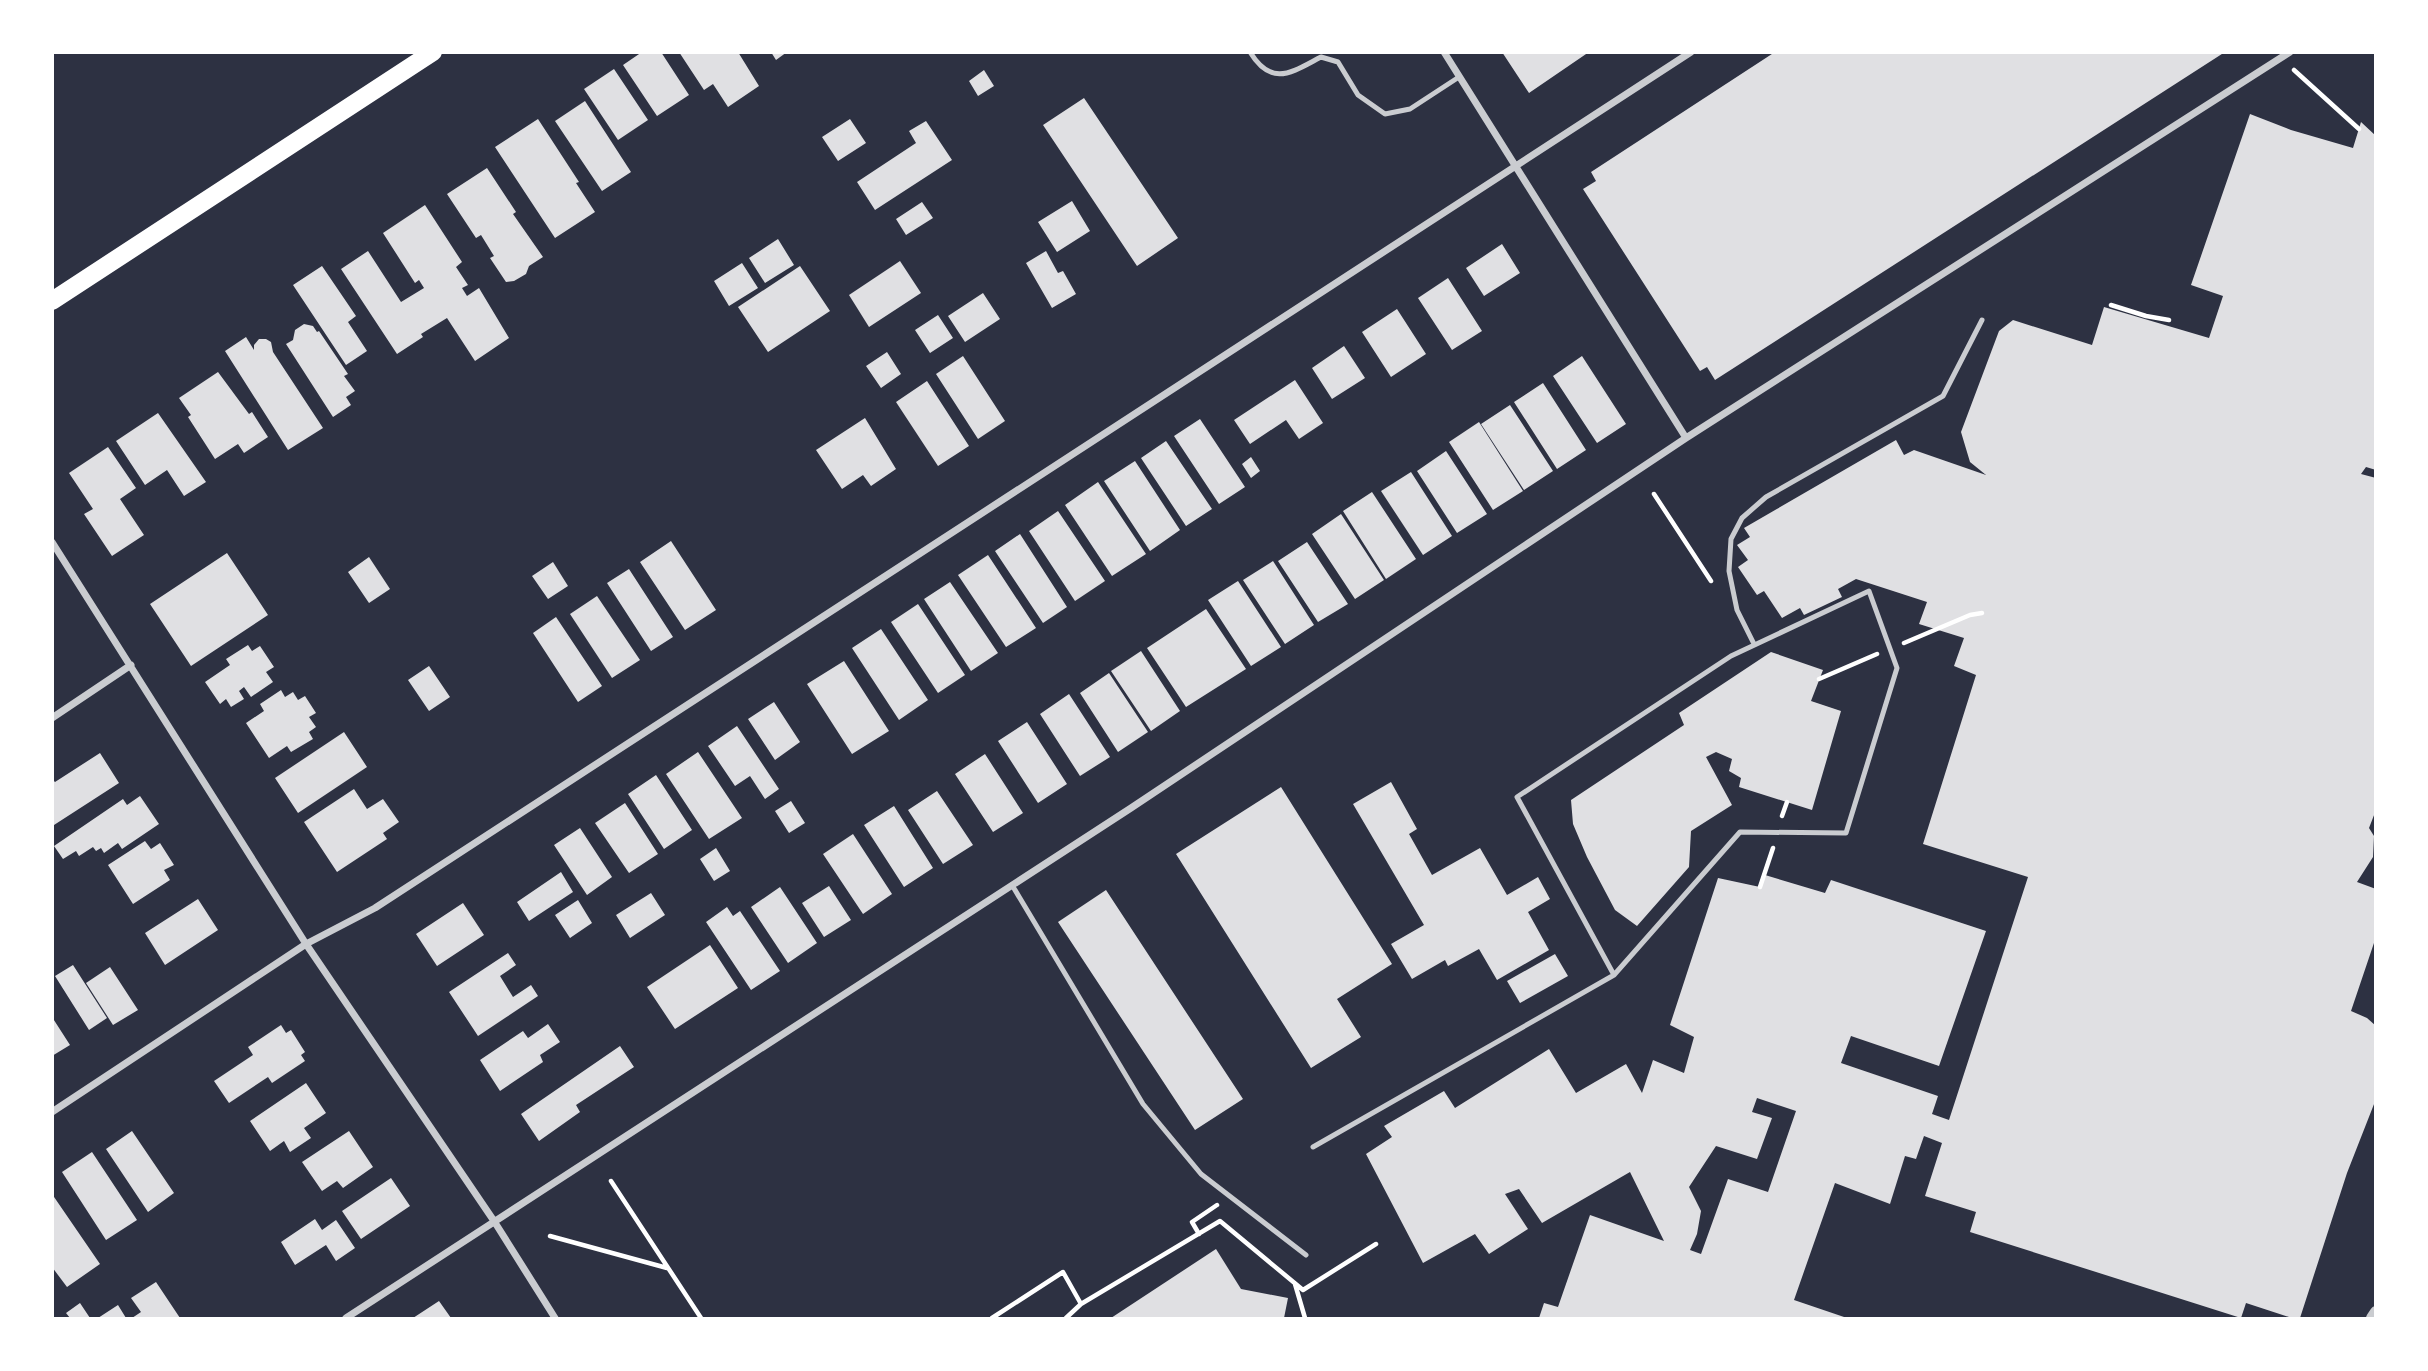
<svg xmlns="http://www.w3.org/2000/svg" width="2428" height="1371" font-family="Figtree,sans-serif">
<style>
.building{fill:#e0e0e3;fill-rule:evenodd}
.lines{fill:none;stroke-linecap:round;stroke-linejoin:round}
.path{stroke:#fff;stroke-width:4.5}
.service{stroke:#caccd0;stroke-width:5}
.minor{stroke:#caccd0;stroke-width:7}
.tertiary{stroke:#caccd0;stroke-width:12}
.primary{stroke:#fff;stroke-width:18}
</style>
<rect width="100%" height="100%" fill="#2d3142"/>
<path class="building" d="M642 52H661L689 95 657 116 623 65Z
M679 52H738L759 86 728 107 713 84 704 90Z
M771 52H787L776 60Z
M1502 52H1589L1529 93Z
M1775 52H2225L1715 380 1707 367 1700 371 1583 189 1596 181 1591 172Z
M614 69 648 120 618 140 584 89Z
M984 70 994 86 978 96 969 81Z
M1084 98 1178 238 1137 266 1043 125Z
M585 101 631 172 602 191 555 121Z
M2250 114 2291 130 2353 148 2361 122 2376 136V470L2366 467 2361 474 2376 478V810L2369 828 2374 836 2373 857 2357 882 2376 889V937L2351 1011 2367 1018 2376 1026V1099L2347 1173 2300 1318H2292L2246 1303 2241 1318 1970 1232 1976 1212 1925 1196 1942 1143 1924 1136 1916 1159 1905 1156 1890 1204 1835 1183 1794 1300 1847 1318H1539L1544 1303 1558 1307 1590 1215 1664 1241 1630 1172 1542 1223 1519 1189 1505 1194 1528 1229 1489 1254 1475 1234 1423 1263 1366 1154 1392 1137 1384 1126 1444 1091 1455 1108 1549 1049 1576 1093 1626 1064 1642 1093 1653 1060 1684 1073 1694 1037 1670 1025 1718 878 1760 887 1765 875 1825 893 1831 880 1986 931 1939 1066 1851 1036 1841 1063 1938 1096 1932 1114 1949 1120 2028 877 1923 844 1976 675 1954 666 1964 638 1919 624 1927 602 1856 579 1838 589 1842 597 1804 615 1800 608 1782 618 1764 591 1757 595 1738 567 1748 560 1737 545 1750 537 1744 528 1896 440 1904 455 1914 450 1986 475 1970 462 1961 432 1999 331 2013 320 2092 345 2104 307 2209 338 2223 296 2191 285ZM1757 1098 1796 1111 1768 1192 1728 1179 1701 1254 1690 1250 1697 1234 1701 1211 1689 1187 1716 1146 1757 1159 1772 1118 1752 1112Z
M538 119 579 182 576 183 595 212 555 238 495 147Z
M850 119 866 143 838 161 822 137Z
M926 121 952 160 875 210 857 182 916 143 909 131Z
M487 168 516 212 513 214 543 257 529 266 526 274 514 281 506 282 490 258 494 256 481 235 476 238 447 194Z
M1072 201 1090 231 1057 252 1038 222Z
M922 202 933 218 906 235 896 219Z
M425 205 462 262 456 267 468 285 462 288 467 296 479 288 509 338 475 361 447 318 421 334 423 337 397 354 341 269 368 251 401 302 424 288 419 280 415 283 383 233Z
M778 239 794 265 765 283 749 258Z
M1502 244 1520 273 1484 296 1466 268Z
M1046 251 1058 273 1063 271 1076 294 1052 308 1026 263Z
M900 261 921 293 869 327 849 295Z
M742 263 758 288 729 306 714 281Z
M322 266 356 316 348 322 367 351 346 365 293 285Z
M800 266 830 311 768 352 738 307Z
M1448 278 1482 331 1452 350 1418 298Z
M983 293 1000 319 965 342 948 316Z
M1397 309 1426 354 1391 377 1362 332Z
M938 315 953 338 930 353 915 330Z
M304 324 313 326 317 332 319 331 348 374 344 376 355 391 346 397 351 405 333 417 286 344 293 340 295 330Z
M246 337 254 350V345L259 339H266L271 342 273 352 323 428 288 450 225 351Z
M1344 346 1365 378 1332 399 1312 368Z
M887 352 901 374 881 388 866 366Z
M963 356 1005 421 978 439 936 374Z
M1582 356 1626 424 1597 443 1553 376Z
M218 372 249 414 252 412 268 437 244 453 238 444 215 459 188 417 191 415 179 398Z
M1295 380 1323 423 1299 439 1286 420 1250 444 1234 420Z
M927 381 969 446 938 466 896 402Z
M1543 383 1586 450 1557 469 1514 402Z
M1510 405 1553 471 1524 490 1481 424Z
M158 413 206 482 184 496 167 470 145 485 116 441Z
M865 418 896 469 871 486 863 475 842 489 816 450Z
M1200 419 1245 487 1219 504 1174 436Z
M1479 422 1523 491 1493 510 1449 442Z
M1166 441 1212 509 1186 526 1141 458Z
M108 447 136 488 120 499 144 535 112 556 84 514 93 509 69 473Z
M1446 451 1487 514 1457 533 1417 471Z
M1251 457 1260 471 1251 478 1242 464Z
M1135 461 1180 530 1150 551 1104 481Z
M1411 472 1452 536 1423 555 1381 491Z
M1098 482 1146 554 1112 576 1065 505Z
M1372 492 1416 559 1386 579 1343 511Z
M1058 511 1105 581 1075 601 1029 531Z
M1341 514 1384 580 1355 599 1312 534Z
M1020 534 1067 607 1043 623 995 551Z
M671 541 716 610 685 630 640 562Z
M1307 542 1348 604 1318 622 1278 561Z
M227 553 268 615 191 666 150 604Z
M988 555 1036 628 1006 647 958 575Z
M369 557 390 589 369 603 348 572Z
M1273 561 1314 625 1285 644 1243 580Z
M553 562 568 586 548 599 532 576Z
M629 569 673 637 651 651 607 583Z
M1238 581 1281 647 1251 666 1208 600Z
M950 582 998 653 971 671 924 599Z
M597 596 640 660 612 678 570 614Z
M918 604 965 675 938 693 891 622Z
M1206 609 1246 669 1186 707 1147 648Z
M556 617 602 686 578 702 533 633Z
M881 629 928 700 899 720 852 648Z
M248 645 252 651 260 646 274 667 266 672 273 682 251 697 244 687 239 691 244 699 231 707 226 699 220 704 205 682 230 665 226 659Z
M1141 651 1180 711 1151 731 1111 671Z
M1771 652 1823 670 1811 701 1841 711 1812 810 1739 787 1741 778 1729 771 1732 759 1716 752 1706 757 1732 805 1691 831 1689 867 1637 926 1615 910 1587 857 1573 824 1571 800 1684 725 1679 713Z
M844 661 889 731 852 754 807 684Z
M429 666 450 697 429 711 408 680Z
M1109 673 1148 732 1118 752 1080 693Z
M281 690 285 697 293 692 298 700 305 696 316 713 309 717 316 727 309 732 313 739 291 752 287 746 269 758 246 723 264 711 260 704Z
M1069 694 1110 757 1080 776 1040 714Z
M774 702 800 742 775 760 748 719Z
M1027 722 1067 784 1038 803 998 741Z
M737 726 779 789 765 799 750 776 735 786 708 746Z
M344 732 367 767 298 813 275 778Z
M698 752 742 818 709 839 666 774Z
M100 753 119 783 54 825 52 779 55 782Z
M985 754 1023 813 993 832 955 774Z
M656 775 692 830 664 849 628 794Z
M1391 782 1417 829 1409 834 1432 875 1480 848 1507 895 1538 877 1550 899 1528 912 1549 950 1497 980 1479 949 1448 966 1445 960 1412 979 1391 944 1424 925 1353 804Z
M1281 787 1392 964 1337 999 1361 1037 1311 1068 1176 854Z
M354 789 367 809 383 799 399 822 383 833 387 839 337 872 304 822Z
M937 791 973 845 943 864 908 810Z
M140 796 159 824 122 849 118 843 104 853 101 848 96 851 93 847 79 856 76 851 63 859 54 846 123 799 127 805Z
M791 801 805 823 789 833 775 811Z
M625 803 658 854 629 873 595 823Z
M894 806 933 868 904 887 864 825Z
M580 828 612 877 587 895 554 845Z
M853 834 892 894 863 914 823 854Z
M145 841 151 849 160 843 174 865 164 870 170 880 133 904 108 865Z
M716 848 730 871 714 881 700 859Z
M561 872 573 892 529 921 517 902Z
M829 886 851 920 824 937 802 903Z
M780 887 817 943 788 963 751 907Z
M1106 890 1243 1099 1195 1130 1058 922Z
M651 893 665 915 630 938 616 915Z
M198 899 218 930 165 965 145 933Z
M578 900 592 923 570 938 555 915Z
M463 903 484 935 437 966 416 934Z
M727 907 733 916 740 911 780 971 751 990 706 922Z
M710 945 738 988 675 1029 647 987Z
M508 953 516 965 500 976 513 997 531 985 538 996 478 1036 449 992Z
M1555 954 1568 976 1520 1003 1507 981Z
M73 965 107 1018 89 1030 55 976Z
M110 967 138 1010 113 1025 86 983Z
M52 1017 70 1045 52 1056Z
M548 1024 560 1042 540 1055 543 1062 500 1091 480 1060 523 1031 528 1038Z
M281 1025 286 1033 291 1030 305 1052 301 1055 305 1061 272 1083 268 1077 229 1103 214 1081 253 1055 248 1047Z
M620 1046 634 1067 576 1105 580 1112 539 1141 521 1114Z
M306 1083 326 1113 304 1128 311 1138 290 1152 284 1141 270 1151 250 1121Z
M132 1131 174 1193 148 1212 106 1149Z
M349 1131 373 1167 343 1188 337 1181 322 1191 302 1162Z
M92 1152 137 1220 106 1240 62 1172Z
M391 1178 410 1206 361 1239 342 1211Z
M52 1194 100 1264 67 1287 52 1267Z
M315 1219 322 1230 336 1220 355 1248 336 1261 326 1245 295 1265 281 1242Z
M1216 1249 1241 1289 1288 1298 1284 1318H1111Z
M156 1282 180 1318H132L141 1312 131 1298Z
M439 1301 451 1318H413Z
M80 1303 90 1318H70L66 1313Z
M118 1305 126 1318H98Z"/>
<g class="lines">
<path class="path" d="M2294 70 2359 129
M2111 305 2146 316 2169 320
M1654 494 1711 581
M1904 643 1970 615 1982 613
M1819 679 1877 654
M1782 816 1787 802
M1760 887 1773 848
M611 1181 701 1318
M1199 1234 1192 1222 1217 1205
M550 1236 667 1268
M1295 1284 1305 1318
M992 1318 1063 1272 1081 1304 1220 1221 1303 1290 1376 1244
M1066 1318 1081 1304"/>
<path class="service" d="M1250 52C1272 88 1292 72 1321 57L1338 62 1358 95 1385 114 1410 109 1459 77
M1754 644 1737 610 1729 571 1731 539 1742 518 1766 497 1943 396 1982 320
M1012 885 1143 1104 1201 1174 1306 1255
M1313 1147 1614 975 1517 797 1731 656 1869 591 1897 668 1846 833 1740 832 1614 975"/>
<path class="minor" d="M1444 52 1686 438
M52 542 306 944 494 1221 555 1318
M52 718 131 665
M52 1112 306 944 375 908 1691 52
M346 1318 1131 808 1686 438 2290 52"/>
<path class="tertiary" d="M2372 1318 2376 1312"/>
<path class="primary" d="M52 301 433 52"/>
</g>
<rect width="2428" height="1371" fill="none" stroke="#ffffff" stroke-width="108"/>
</svg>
